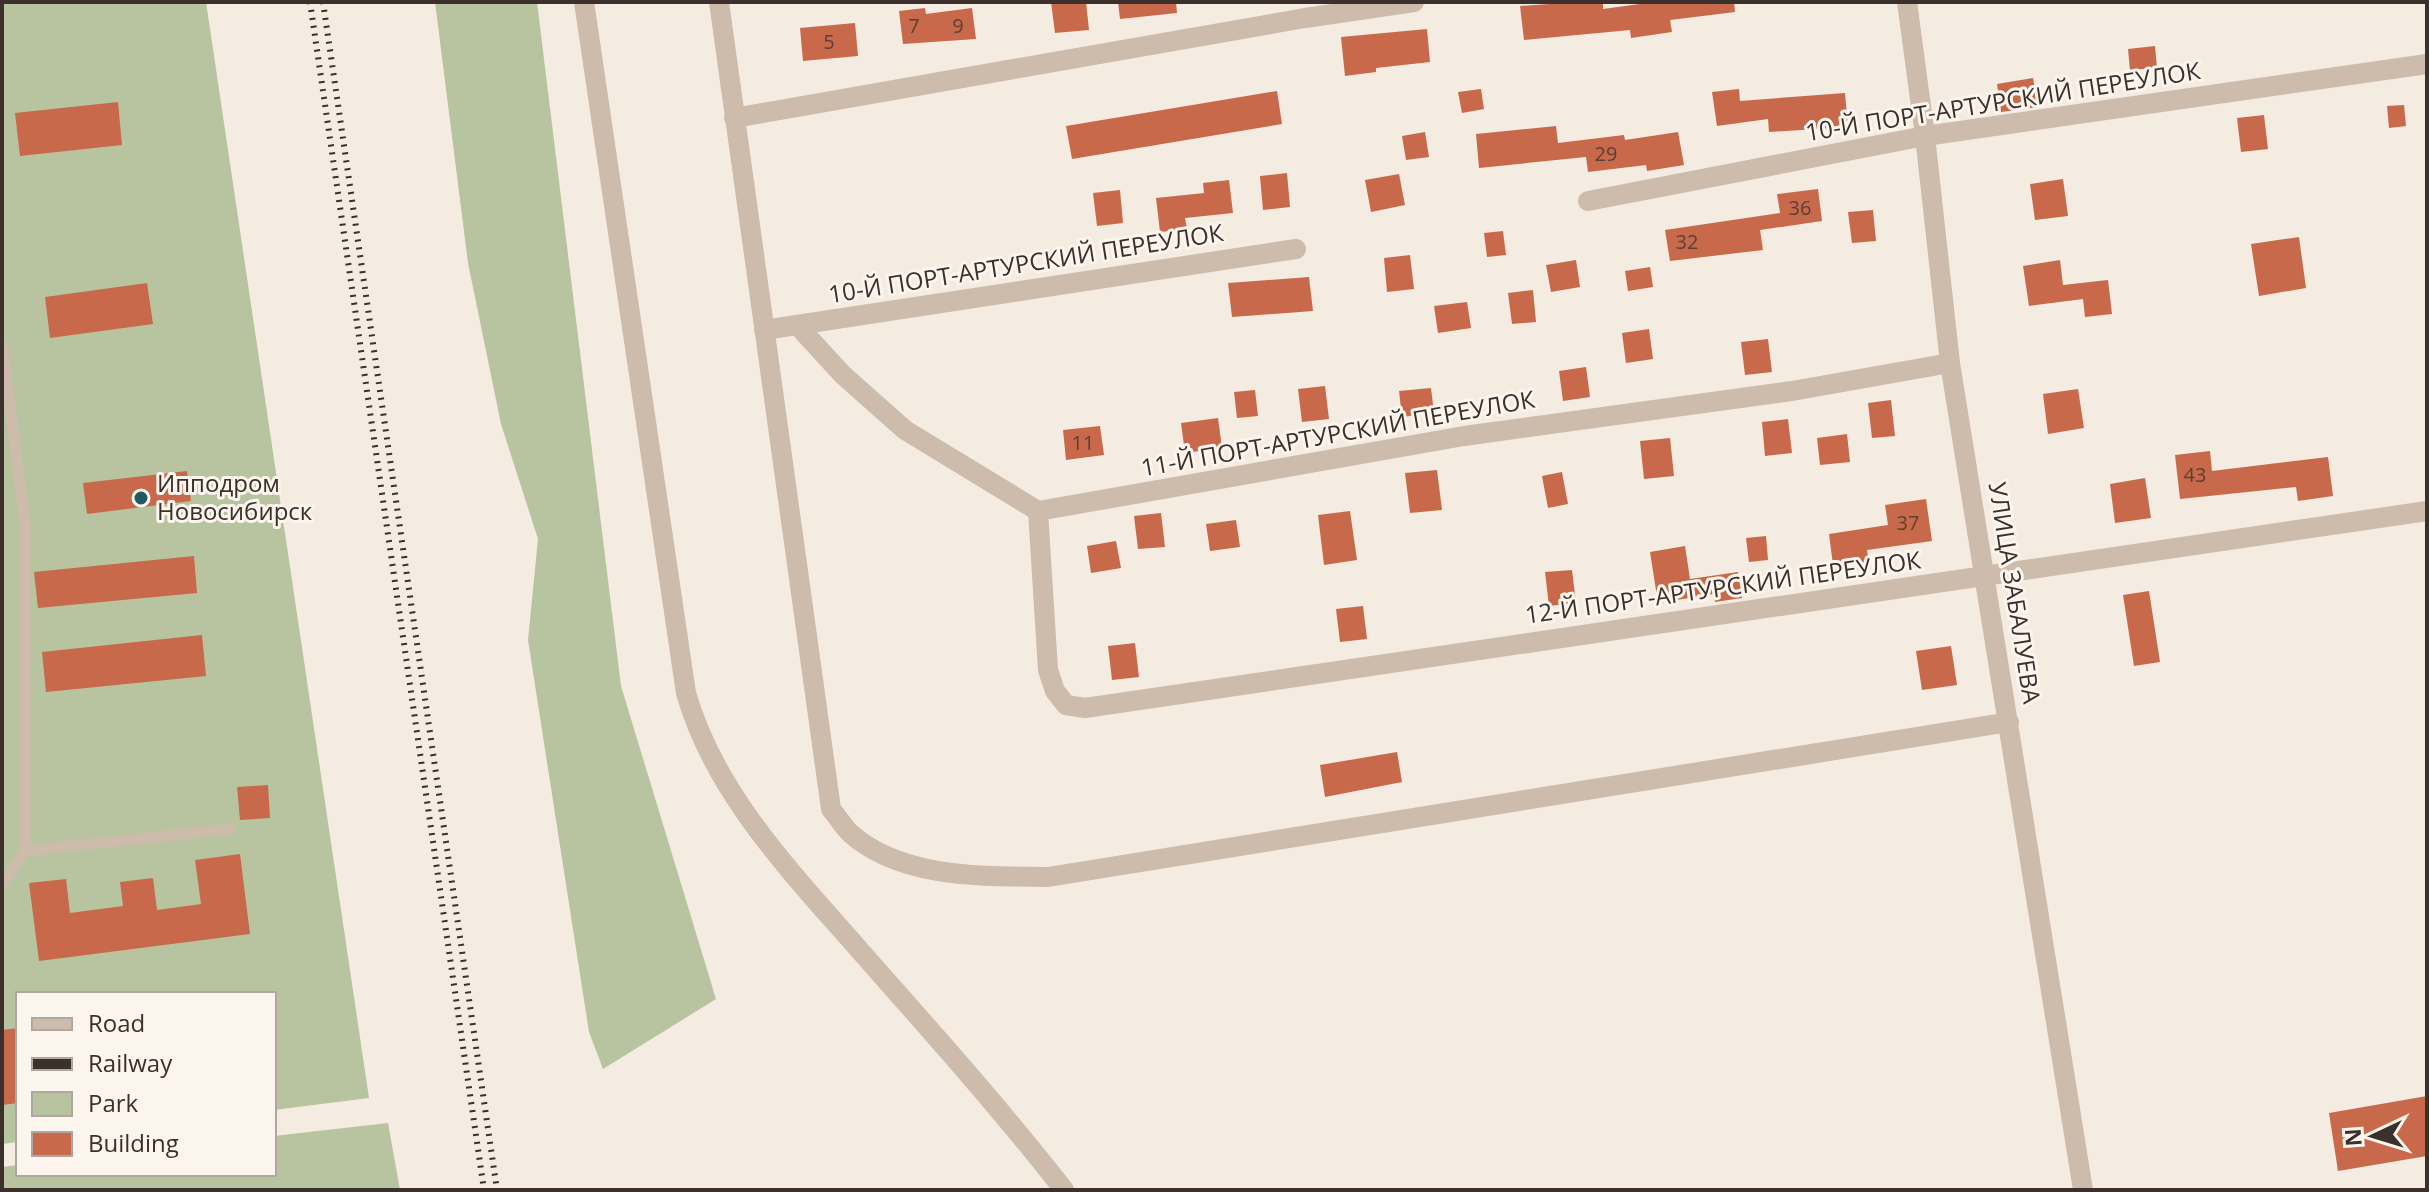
<svg xmlns="http://www.w3.org/2000/svg" width="2429" height="1192" font-family="'Open Sans',sans-serif">
<style>
.green{fill:#b8c4a0}
.building{fill:#c8694b}
.lines{fill:none;stroke-linecap:round;stroke-linejoin:round}
.service{stroke:#cdbbac;stroke-width:11}
.minor{stroke:#cdbbac;stroke-width:20}
.rail{stroke:#3b302b;stroke-width:6;stroke-dasharray:2 6;stroke-linecap:butt}
.poi-dot{fill:#1f5a5e;stroke:#fbf5ee;stroke-width:3}
.labels{text-anchor:middle;stroke-width:6;stroke-linejoin:round;paint-order:stroke}
.number-label{font-size:20px;fill:#5e3e33}
.street-label{font-size:24px;fill:#3b302b;stroke:#fbf5ee}
.poi-label{font-size:24px;fill:#3b302b;stroke:#fbf5ee;text-anchor:start}
</style>
<rect width="100%" height="100%" fill="#f4ebe1"/>
<path class="green" d="M2 2H206L369 1098 274 1110V994H18V1142L2 1144Z
M435 2H537L621 686 716 999 603 1069 589 1032 528 640 538 539 501 424 468 263Z
M388 1123 400 1190H2V1167L18 1165V1174H274V1136Z"/>
<path class="building" d="M1051 2H1086L1089 30 1055 33Z
M1118 2H1176L1177 13 1120 19Z
M1579 2H1603V9L1654 2H1734L1735 12 1670 20 1672 32 1631 38 1630 30 1524 40 1520 6Z
M925 8 926 14 972 8 976 39 903 44 899 11Z
M855 23 858 56 803 61 800 28Z
M1427 29 1430 62 1376 68V72L1345 76 1341 37Z
M2155 46 2157 68 2130 70 2128 49Z
M2033 78 2038 107 2001 112 1997 84Z
M1481 89 1484 109 1462 113 1458 92Z
M1739 89 1740 101 1845 93 1848 127 1769 132 1768 119 1717 126 1712 92Z
M1277 91 1282 124 1072 159 1066 126Z
M118 102 122 145 20 156 15 113Z
M2404 105 2406 126 2389 128 2387 106Z
M2264 115 2268 149 2241 152 2237 118Z
M1556 126 1558 143 1624 135 1625 140 1678 132 1684 165 1647 171 1646 165 1588 172 1586 157 1479 168 1476 134Z
M1425 132 1429 157 1406 160 1402 136Z
M1287 173 1290 207 1263 210 1260 176Z
M1399 174 1405 205 1371 212 1365 180Z
M2063 179 2068 216 2035 220 2030 184Z
M1229 180 1233 213 1185 218 1187 229 1160 232 1156 198 1204 193 1203 183Z
M1818 189 1822 221 1760 230 1763 250 1670 261 1665 230 1780 213 1777 194Z
M1120 190 1123 223 1097 226 1093 193Z
M1873 210 1876 241 1852 243 1848 212Z
M1503 231 1506 255 1487 257 1484 233Z
M2299 237 2306 288 2259 296 2251 244Z
M1410 255 1414 289 1387 292 1384 258Z
M1576 260 1580 287 1551 292 1546 265Z
M2060 260 2063 285 2108 280 2112 314 2085 317 2083 299 2029 306 2023 266Z
M1650 267 1653 287 1628 291 1625 271Z
M1309 277 1313 311 1232 317 1228 283Z
M147 283 153 324 50 338 45 297Z
M1533 290 1536 322 1512 324 1508 293Z
M1467 302 1471 328 1438 333 1434 306Z
M1649 329 1653 359 1626 363 1622 333Z
M1768 339 1772 372 1745 375 1741 342Z
M1586 367 1590 397 1563 401 1559 371Z
M1325 386 1329 419 1302 422 1298 389Z
M1431 388 1434 413 1402 417 1399 391Z
M2078 389 2084 428 2048 434 2043 394Z
M1255 390 1258 416 1237 418 1234 392Z
M1891 400 1895 436 1872 438 1868 403Z
M1218 418 1222 448 1185 453 1181 423Z
M1788 419 1792 453 1765 456 1762 422Z
M1100 426 1104 455 1066 460 1063 430Z
M1847 434 1850 462 1820 465 1817 438Z
M1670 438 1674 476 1644 479 1640 441Z
M2210 451 2212 471 2328 457 2333 496 2298 501 2296 487 2180 499 2175 455Z
M1437 470 1442 510 1410 513 1405 473Z
M187 471 191 501 87 514 83 483Z
M1562 472 1568 504 1548 508 1542 476Z
M2145 478 2151 518 2115 523 2110 484Z
M1926 499 1932 541 1867 550 1870 568 1834 573 1829 534 1888 525 1885 505Z
M1350 511 1357 560 1324 565 1318 515Z
M1161 513 1165 547 1138 549 1134 516Z
M1236 520 1240 547 1210 551 1206 524Z
M1766 536 1768 560 1749 562 1746 538Z
M1116 541 1121 568 1091 573 1087 546Z
M1685 546 1690 579 1738 572 1742 598 1715 602 1714 594 1658 603 1650 552Z
M194 556 197 593 38 608 34 572Z
M1572 570 1576 603 1549 606 1545 572Z
M2149 591 2160 662 2134 666 2123 595Z
M1363 606 1367 639 1340 642 1336 609Z
M202 635 206 676 46 692 42 652Z
M1135 643 1139 677 1112 680 1108 646Z
M1951 646 1957 685 1922 690 1916 651Z
M1397 752 1402 782 1325 797 1320 765Z
M268 785 270 818 240 820 237 787Z
M240 854 250 934 39 961 29 883 66 879 70 913 123 906 120 882 153 878 157 910 201 904 195 860Z
M18 1028V1103L2 1105V1030Z
M2427 1096V1156L2338 1171 2329 1113Z"/>
<g class="lines">
<path class="service" d="M2 345 25 522V851L2 885
M25 851 230 829"/>
<path class="minor" d="M584 2 686 693C715 795 794 875 862 953 931 1031 1000 1108 1064 1190
M719 2 831 809C837 816 843 826 850 833 901 879 984 876 1048 877L2009 722
M1907 2 1925 136 1950 363 2083 1190
M734 118 1305 18 1414 2
M1588 201 1925 136 2427 64
M797 325 843 375 905 430 1038 511 1464 436 1792 391 1950 363
M764 330 1296 249
M1038 511 1048 670 1055 691 1066 705 1085 708 2427 511"/>
<path class="rail" d="M310 2 484 1190
M323 2 497 1190"/>
</g>
<circle class="poi-dot" cx="141" cy="498" r="8"/>
<g class="labels">
<g class="number-label">
<text x="914" y="33">7</text>
<text x="958" y="33">9</text>
<text x="829" y="49">5</text>
<text x="1606" y="161">29</text>
<text x="1800" y="215">36</text>
<text x="1687" y="249">32</text>
<text x="1083" y="450">11</text>
<text x="2195" y="482">43</text>
<text x="1908" y="530">37</text>
</g>
<g class="street-label">
<text transform="translate(2003 102) rotate(-9)" y="8">10-Й ПОРТ-АРТУРСКИЙ ПЕРЕУЛОК</text>
<text transform="translate(1026 264) rotate(-9)" y="8">10-Й ПОРТ-АРТУРСКИЙ ПЕРЕУЛОК</text>
<text transform="translate(1338 434) rotate(-10)" y="8">11-Й ПОРТ-АРТУРСКИЙ ПЕРЕУЛОК</text>
<text transform="translate(1723 588) rotate(-8)" y="8">12-Й ПОРТ-АРТУРСКИЙ ПЕРЕУЛОК</text>
<text transform="translate(2014 593) rotate(81)" y="8">УЛИЦА ЗАБАЛУЕВА</text>
</g>
<g class="poi-label">
<text x="157" y="492">Ипподром<tspan x="157" dy="28">Новосибирск</tspan></text>
</g>
</g>
<rect width="2429" height="1192" fill="none" stroke="#3b302b" stroke-width="8"/>
<rect x="16" y="992" width="260" height="184" fill="#fbf5ee" stroke="#aea6a0" stroke-width="2"/>
<rect x="32" y="1018" width="40" height="12" fill="#cdbbac" stroke="#aea6a0" stroke-width="2"/>
<text x="88" y="1032" font-size="24" fill="#3b302b">Road</text>
<rect x="32" y="1058" width="40" height="12" fill="#3b302b" stroke="#aea6a0" stroke-width="2"/>
<text x="88" y="1072" font-size="24" fill="#3b302b">Railway</text>
<rect x="32" y="1092" width="40" height="24" fill="#b8c4a0" stroke="#aea6a0" stroke-width="2"/>
<text x="88" y="1112" font-size="24" fill="#3b302b">Park</text>
<rect x="32" y="1132" width="40" height="24" fill="#c8694b" stroke="#aea6a0" stroke-width="2"/>
<text x="88" y="1152" font-size="24" fill="#3b302b">Building</text>
<g transform="translate(2373 1136) rotate(266)" stroke="#fbf5ee" stroke-width="6" paint-order="stroke">
<path d="M0-6L14 30L0 20L-14 30Z" fill="#3b302b"/>
<text y="-12" font-size="22" font-weight="bold" text-anchor="middle" fill="#3b302b">N</text>
</g>
</svg>
